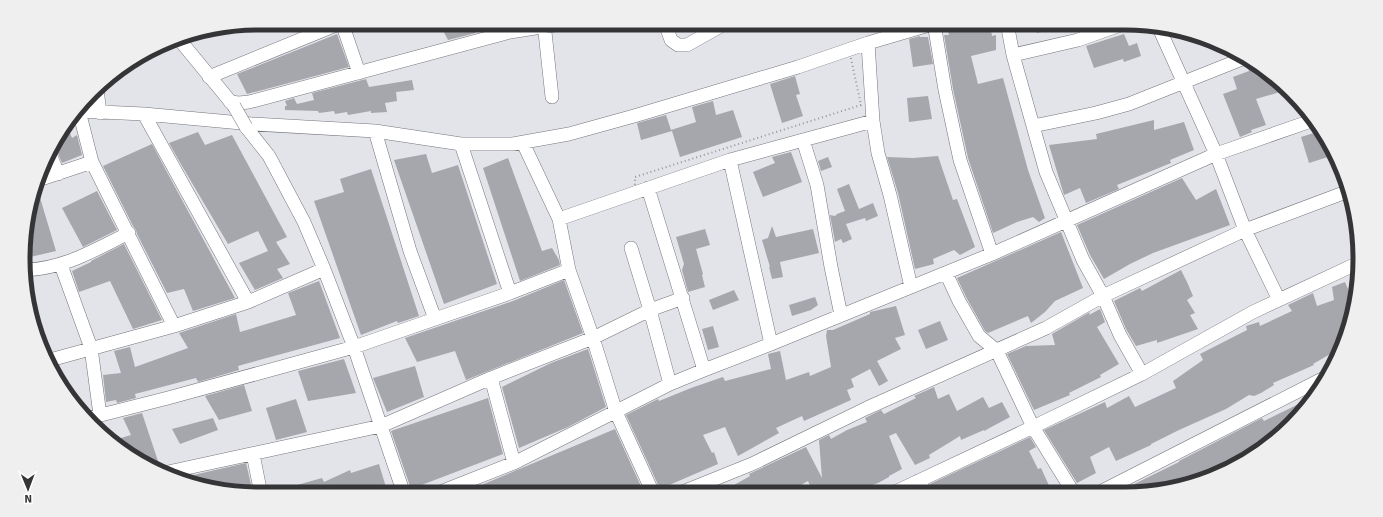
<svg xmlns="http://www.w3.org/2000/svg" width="1383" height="517" font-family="Signika,sans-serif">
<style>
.building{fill:#a6a6ad}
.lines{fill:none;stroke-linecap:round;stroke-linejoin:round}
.minor-casing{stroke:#75767c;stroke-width:14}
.path{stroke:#95959a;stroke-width:2;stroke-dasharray:1 3;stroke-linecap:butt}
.minor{stroke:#fff;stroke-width:13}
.minor-bridge-casing{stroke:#75767c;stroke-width:14;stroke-linecap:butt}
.minor-bridge{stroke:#fff;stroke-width:13}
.rim{fill:none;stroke:#353538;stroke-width:5}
</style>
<rect width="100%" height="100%" fill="#e3e4ea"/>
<path class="building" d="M439 23H473L476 33 448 40Z
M954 23H990L992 36 996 35V50L971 56 978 84 1003 78 1028 170 1045 218 1039 222 1033 217 1017 222 993 233 968 158 953 89 944 35H949L947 28Z
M1034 23H1063V26L1037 33Z
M337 34 349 67 247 94 237 74Z
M1124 34 1129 46 1137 43 1141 56 1124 62 1123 59 1094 68 1086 46Z
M920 36V37H928L933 64 913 67 909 39Z
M1254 65 1268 72 1277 82 1280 92 1256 99 1266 125 1251 130 1252 132 1240 137 1223 94 1237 89 1233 77 1249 71 1248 68Z
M795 76 800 94 796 95 803 116 782 123 770 84Z
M366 79 369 87 412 80 414 90 396 92 397 101 385 103 387 112 371 113V111L348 115 347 112 335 114 334 111 319 113 318 111 285 110V106H287L285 101 294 98 297 104 314 100 312 93Z
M928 96 932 119 909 122 907 98Z
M713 101 716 115 733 110 742 137 680 157 672 131 641 140 637 123 666 115 671 130 696 122 692 107Z
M1154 120V130L1184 122 1194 150 1170 160 1171 163 1117 185 1119 189 1086 203 1080 188 1064 195 1049 145 1097 139 1096 134Z
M67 126 72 138 77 135 82 155 62 163 57 151 53 147 54 141Z
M1320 131 1326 138 1331 156 1309 163 1301 137Z
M198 132 205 145 232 135 287 237 276 242 290 264 277 269 283 278 255 290 239 263 268 251 258 231 228 244 182 166 169 143Z
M152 144 168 174 235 298 193 311 184 289 167 293 137 234 136 230 133 226 103 166Z
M791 152 802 182 763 197 753 172 775 163 772 157Z
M426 154 432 173 458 165 497 284 444 304 394 160Z
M938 156 953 200 957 199 975 247 960 255 954 250 933 259 934 264 915 269 898 193 887 157 913 158Z
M828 157 832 167 821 171 818 161Z
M508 158 542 251 552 248 559 260 560 265 520 281 483 168Z
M371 169 419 316 398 323 397 321 361 335 314 201 344 192 340 179Z
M1182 178 1196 200 1216 189 1230 225 1153 253 1130 264 1104 279 1090 255 1077 225Z
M849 184 859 209 873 203 878 216 866 221 865 218 846 224 852 239 843 243 841 239 835 242 830 215 835 216 837 214 845 211 837 189Z
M38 191 56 251 26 258 25 228Z
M97 191 117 230 83 247 62 208Z
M772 226 776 237 813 229 819 253 780 262 783 277 772 279 769 267H770L762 240 768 238Z
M705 229 710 245 696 249 703 274 702 275 705 287 688 292 682 270 684 264 676 237Z
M1061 232 1083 288 1055 301 1045 312 1031 323 1028 316 988 333 985 331 966 297 957 278Z
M124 244 162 320 133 329 110 281 79 292 72 271 91 262V261Z
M1181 270 1187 282 1193 296 1187 300 1195 313 1190 315 1198 329 1157 343V340L1136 346 1126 329 1114 301 1140 288 1142 291Z
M564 280 583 333 466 380 455 351 417 362 405 338 513 301Z
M319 281 340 338 238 366 239 370 198 382 196 378 135 394 136 398 117 403 116 400 106 402 103 375 121 373 114 351 130 347 135 367 188 348 179 333 236 314 240 332 296 315 288 293Z
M1345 282 1353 301 1352 320 1339 349 1313 364 1314 365 1273 383 1274 385 1261 393 1254 396 1249 395 1226 409 1179 430 1151 444V445L1116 461 1109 447 1090 457 1096 473 1077 483 1044 430 1105 402 1107 408 1129 396 1135 407 1176 388 1173 381 1203 360 1200 354 1247 330 1246 326 1259 322 1260 326 1292 311 1288 305 1313 293 1317 306 1334 300 1332 287Z
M734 290 739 300 713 310 709 300Z
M815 297 818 305 811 310 792 316 789 305Z
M896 306 905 335 895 338 901 349 877 361 888 381 879 386 870 369 851 379 854 387 847 390 851 400 804 421 802 416 776 428 779 433 738 456 725 427 703 435 712 453 714 452 718 464 660 489 626 415 658 399 659 401 691 388 723 377 725 381 771 369 768 354 780 351 786 380 809 372 810 376 831 367 826 336 827 330H833L870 314V312Z
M1100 309 1105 322 1097 327 1119 364 1100 375 1101 377 1069 393 1070 395 1034 410 1007 354 1026 346 1055 345 1052 334 1090 312 1089 315Z
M940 321 948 340 926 349 918 330Z
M713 326 719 347 708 350 702 329Z
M588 349 606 407 568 427 519 448 502 387 551 363Z
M344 359 356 393 308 401 298 371Z
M415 366 424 397 387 412 373 378Z
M244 385 252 411 219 420 205 396Z
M934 387 938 399 949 394 957 411 983 397 989 408 1002 402 1010 417 984 431V430L961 440 960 436 929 455 930 458 915 465 896 433 889 436 902 469 889 476V477L878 483 851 493H813L808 481 787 493H720L750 476 749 474 806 447 822 478 819 440 829 435 831 439 847 430 867 422 865 418 881 410 884 414 916 398 914 396Z
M1313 397 1280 435 1228 470 1155 492H1118L1179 462V461L1262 418 1264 421Z
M488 398 503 454 411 489 391 431Z
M296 399 307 432 276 440 266 408Z
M142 413 160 467 115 445 111 441 131 435 123 418Z
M213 418 218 430 180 444 172 429Z
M615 429 644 493 460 494 517 470Z
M1030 437 1036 447 1029 451 1038 469 1041 468 1052 492H934L930 484Z
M246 463 253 493 197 486 180 478Z
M379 464 388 494H276V491L322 478 324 482 350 470 351 473Z"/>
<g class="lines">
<g class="minor-casing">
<path id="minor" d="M342 23 359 73
M544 23 552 97
M665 23 671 40 678 45H687L726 23
M934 23 945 90 960 160 992 254
M1007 23 1013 55 1046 172 1083 260 1103 296 1120 335 1142 374
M1159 28 1216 154 1245 230 1279 300
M178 38 234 106
M868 43 873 121 878 153 890 195 911 287
M1013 55 1078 40 1126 23
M209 77 341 23
M97 89 100 113
M230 102 239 103 249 102 510 32 567 23
M79 111 144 114 252 124 375 131 461 144H513L569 134 634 116 798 67 868 43 936 23
M79 111 92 162 174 326
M144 114 248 302
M1033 126 1096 113 1129 104 1242 59
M246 127 269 156 304 222 324 269 354 347 404 494
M375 131 410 251 435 319
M803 140 817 185 831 267 841 315
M523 143 559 219 569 270 593 338 616 412 653 493
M461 144 510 293
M50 154 58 174
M730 160 771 344
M41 179 92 162
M648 188 704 370
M559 219 730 160 873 121
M631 248 650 310 670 384
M61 265 91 348 100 415
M26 270C66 268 94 250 129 233
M946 273 959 301 979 336 997 351 1033 427 1073 492
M50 360 174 326 248 302 324 269
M491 378 514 463
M89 418 168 398 354 347 510 293 569 270
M253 454 261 494
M168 472 381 426 491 378 593 338 650 310 683 298
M918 481 926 492
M1100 492 1326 377
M680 493 752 464 867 408 1046 328 1103 296 1245 230 1346 192
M893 493 1033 427 1142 374 1253 312 1356 264
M435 494 514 463 670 384 704 370 771 344 992 254 1216 154 1311 121"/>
</g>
<path class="path" d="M862 49 869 115 635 189V177L861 105 850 54Z"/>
<use href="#minor" class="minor"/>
<g class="minor-bridge-casing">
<path id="minor-bridge" d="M234 106 246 127"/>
</g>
<use href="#minor-bridge" class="minor-bridge"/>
</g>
<path d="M0 0H1383V517H0ZM258 30H1125A228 228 0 0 1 1353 258V259A228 228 0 0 1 1125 487H258A228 228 0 0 1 30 259V258A228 228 0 0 1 258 30Z" fill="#efefef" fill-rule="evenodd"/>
<path class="rim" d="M258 30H1125A228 228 0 0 1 1353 258V259A228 228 0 0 1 1125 487H258A228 228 0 0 1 30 259V258A228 228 0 0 1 258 30Z"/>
<g transform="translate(28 489) rotate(179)" stroke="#ffffff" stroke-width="3" paint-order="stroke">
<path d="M0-3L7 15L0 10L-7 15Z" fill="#353538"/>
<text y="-6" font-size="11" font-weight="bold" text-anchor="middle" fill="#353538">N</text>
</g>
</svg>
